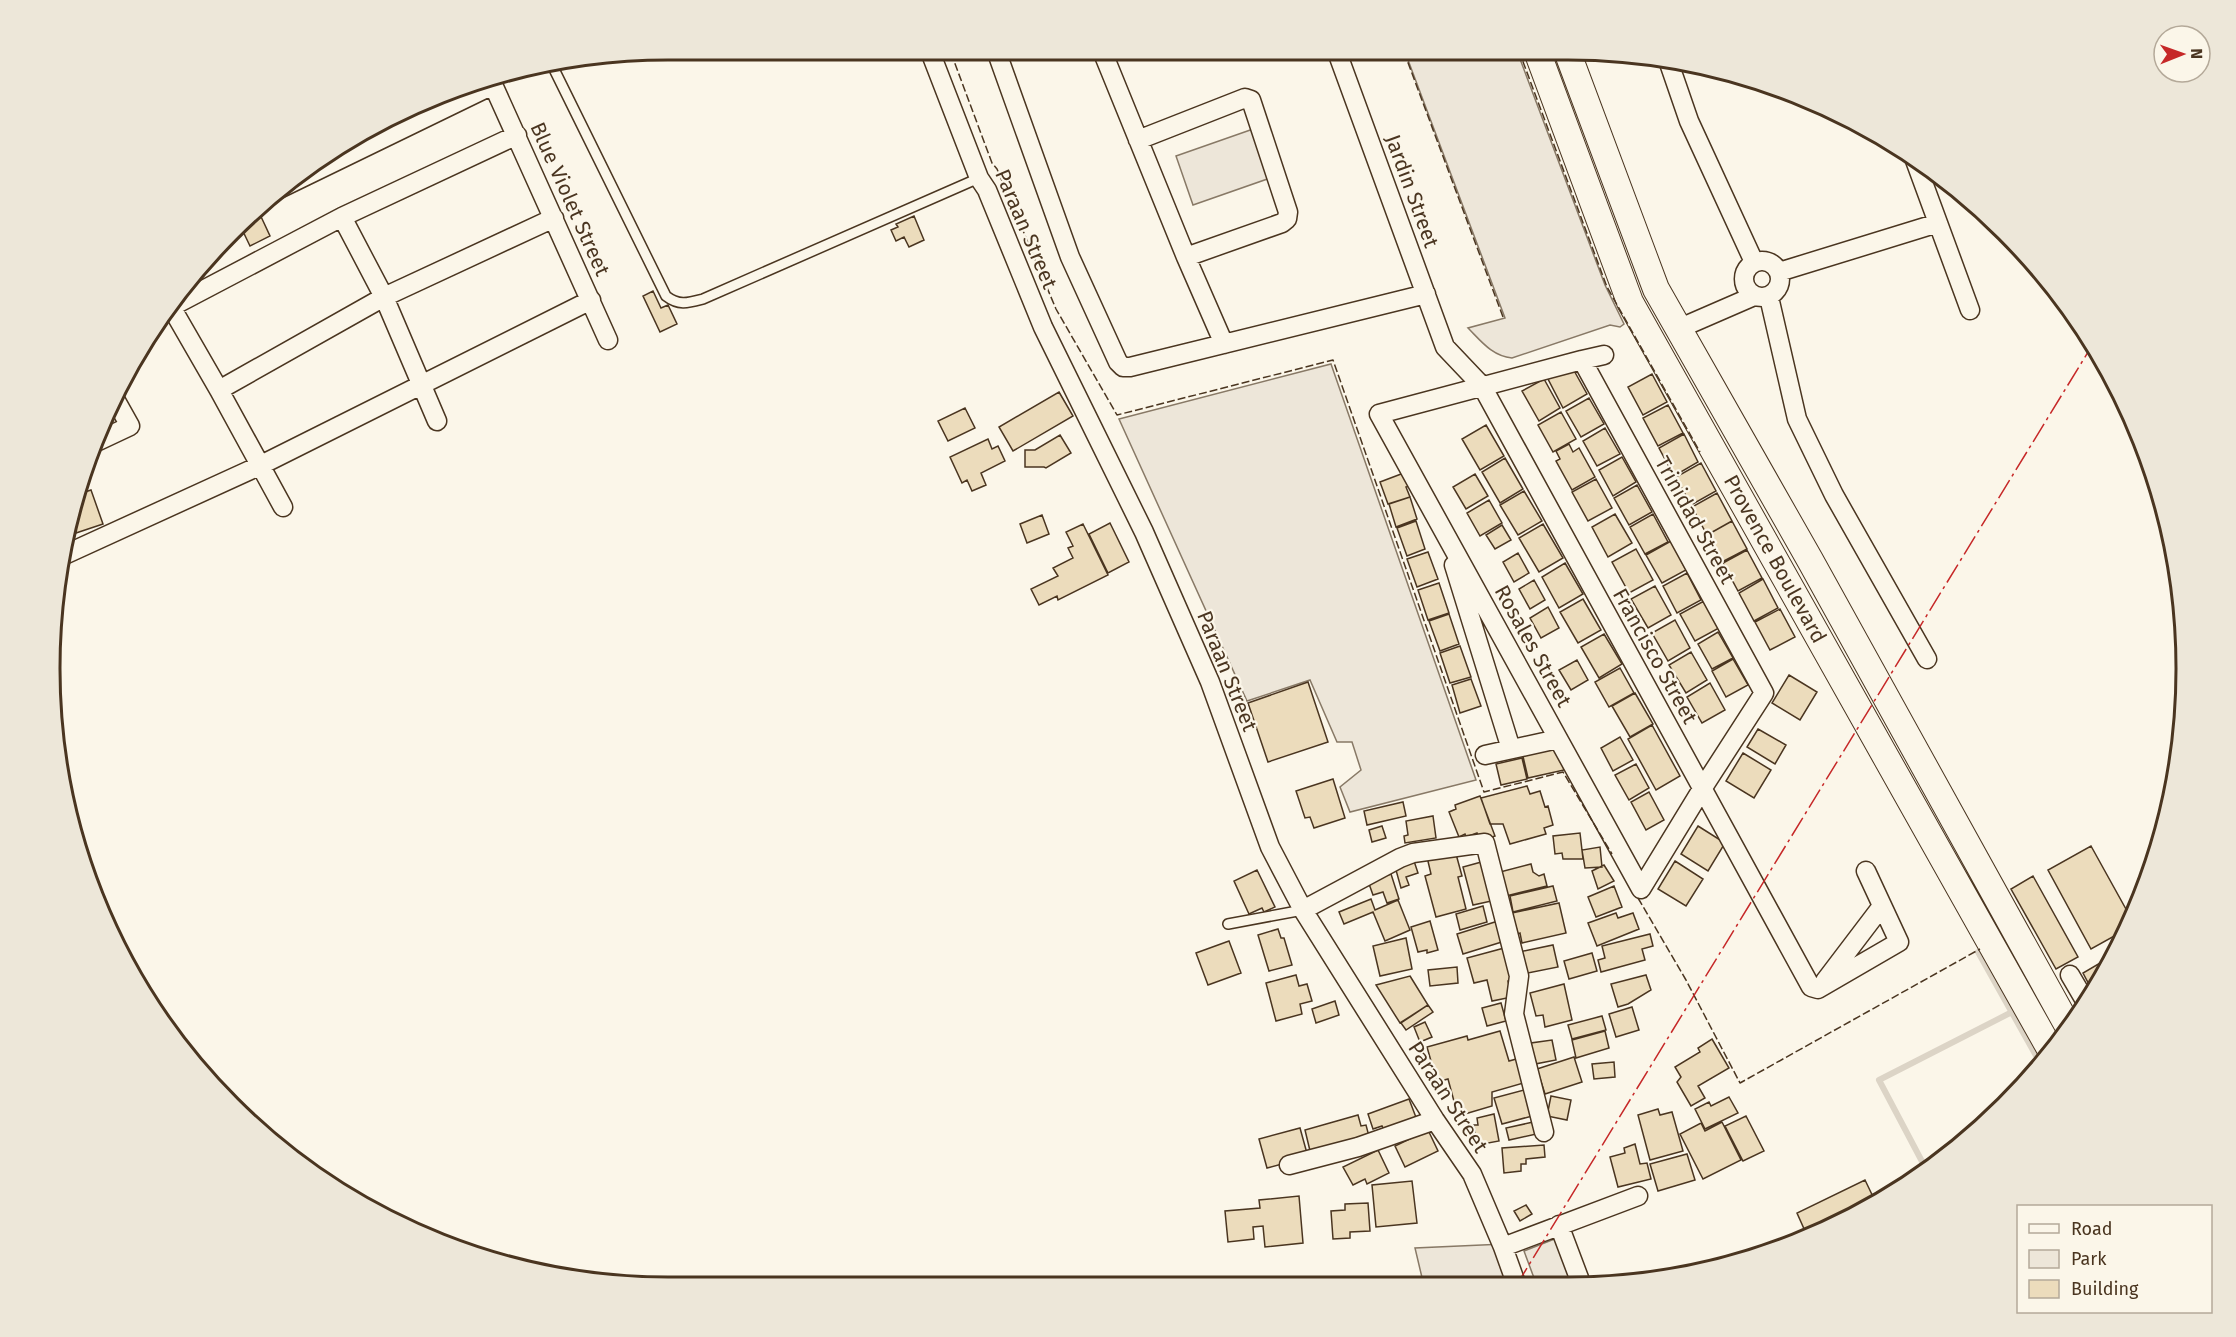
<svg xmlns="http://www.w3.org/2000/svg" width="2236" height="1337" font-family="'Fira Sans',sans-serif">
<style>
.green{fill:#ede6d9;stroke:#887966;stroke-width:1.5}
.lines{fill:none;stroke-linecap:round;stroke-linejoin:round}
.stream{stroke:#dcd4c6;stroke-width:6}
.building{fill:#ecdcbc;stroke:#4a3520;stroke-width:1.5}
.lane-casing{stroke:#4a3520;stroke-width:12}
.street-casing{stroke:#4a3520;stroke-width:21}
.secondary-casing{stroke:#4a3520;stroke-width:28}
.lane{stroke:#fbf6e9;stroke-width:9}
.street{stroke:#fbf6e9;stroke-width:18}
.secondary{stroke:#fbf6e9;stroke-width:26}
.fence{stroke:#4a3520;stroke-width:1.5;stroke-dasharray:8 3;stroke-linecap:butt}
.power{stroke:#c62828;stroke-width:1.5;stroke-dasharray:21 4.5 3 4.5;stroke-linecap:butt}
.labels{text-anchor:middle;stroke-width:4.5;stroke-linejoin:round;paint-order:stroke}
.street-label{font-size:21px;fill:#4a3520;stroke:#fbf6e9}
.rim{fill:none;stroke:#4a3520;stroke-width:3}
</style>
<rect width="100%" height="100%" fill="#fbf6e9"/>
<path class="green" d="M1517 51 1605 285 1624 324 1620 327 1610 325 1512 358C1492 356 1481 341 1468 328L1505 318 1405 52Z
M1256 128 1273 177 1193 205 1176 156Z
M1331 364 1476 780 1350 812 1340 787 1361 770 1352 742H1337L1310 680 1247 701 1119 419Z
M1557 1238 1575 1286H1537L1524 1251Z
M1504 1244 1516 1286H1424L1415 1248Z"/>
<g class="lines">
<path class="stream" d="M1978 952 2039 1061
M1926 1169 1879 1080 2012 1012"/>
</g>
<path class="building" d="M257 208 270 236 250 246 239 223Z
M914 216 924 240 909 247 904 237 896 241 891 230 898 227 896 224Z
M653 291 661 308 668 305 677 324 660 332 643 296Z
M1572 367 1587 394 1563 408 1548 379Z
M1652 374 1667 402 1643 415 1628 387Z
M1544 379 1560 408 1539 421 1522 391Z
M1059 392 1073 416 1013 451 999 427Z
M1589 398 1604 424 1581 437 1566 411Z
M1668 405 1683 433 1658 446 1643 418Z
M965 408 975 428 948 441 938 421Z
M1561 412 1576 439 1553 452 1538 425Z
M1486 425 1504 456 1480 470 1462 439Z
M1605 428 1620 454 1597 466 1583 441Z
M1684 434 1698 462 1674 476 1659 448Z
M1060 435 1071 453 1046 468 1044 467H1025V450H1035Z
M988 439 992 449 998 446 1005 461 981 473 986 485 972 491 967 480 962 483 950 457Z
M1569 444 1573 452 1579 448 1595 477 1572 490 1556 461 1560 459 1556 451Z
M1622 457 1636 482 1613 496 1599 470Z
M1505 458 1523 489 1500 503 1482 472Z
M1701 463 1716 491 1691 505 1676 477Z
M1409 471 1414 485 1406 487 1410 497 1388 504 1380 482Z
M1475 474 1488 496 1466 509 1453 487Z
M1596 479 1612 508 1588 521 1572 492Z
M1637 485 1652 512 1629 525 1614 498Z
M91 490 103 524 76 533 71 518 76 495Z
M1524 491 1542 521 1518 535 1500 505Z
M1717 493 1732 521 1707 535 1692 507Z
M1410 497 1417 519 1396 527 1389 504Z
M1489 500 1502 523 1480 536 1467 513Z
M1615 514 1632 543 1608 557 1592 527Z
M1653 514 1668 542 1645 554 1630 527Z
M1042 515 1049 534 1027 543 1020 524Z
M1416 521 1425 549 1407 556 1397 528Z
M1732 521 1747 549 1722 562 1707 535Z
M1110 523 1129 562 1108 573 1089 534Z
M1083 524 1108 575 1058 600 1057 596 1039 605 1031 589 1058 576 1053 568 1073 558 1068 548 1073 546 1066 532Z
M1543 524 1563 558 1539 572 1519 538Z
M1502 525 1511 540 1495 549 1486 535Z
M1671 541 1686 570 1662 583 1646 555Z
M1636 549 1653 580 1629 593 1612 562Z
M1747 550 1762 578 1738 591 1723 563Z
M1428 552 1438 579 1417 587 1407 559Z
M1518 553 1529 573 1514 582 1503 562Z
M1565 563 1583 594 1559 608 1542 577Z
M1687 573 1701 600 1677 613 1663 586Z
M1763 579 1778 608 1754 621 1739 593Z
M1534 580 1545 600 1530 609 1519 589Z
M1439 583 1449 613 1428 620 1418 590Z
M1655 586 1671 615 1648 628 1631 599Z
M1583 599 1601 630 1578 643 1560 612Z
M1704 601 1719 628 1695 641 1680 614Z
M1548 607 1559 628 1541 638 1530 618Z
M1780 609 1795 637 1770 650 1755 622Z
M1449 614 1459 644 1440 651 1429 621Z
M1675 620 1690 648 1668 661 1652 633Z
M1718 632 1733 658 1712 669 1698 644Z
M1604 634 1622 664 1599 678 1581 647Z
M1460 646 1471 677 1450 683 1440 653Z
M1691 652 1707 680 1686 693 1669 665Z
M1733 659 1748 685 1726 697 1712 671Z
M1577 660 1588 680 1571 690 1559 670Z
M1620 668 1634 693 1609 707 1595 682Z
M1789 675 1817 692 1800 720 1772 703Z
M1471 679 1481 706 1460 713 1452 685Z
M1308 682 1328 742 1268 762 1248 703Z
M1710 683 1725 710 1702 723 1687 697Z
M1635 693 1653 724 1630 737 1612 706Z
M1652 725 1680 776 1656 790 1628 739Z
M1758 729 1786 745 1775 764 1747 747Z
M1620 737 1633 760 1613 771 1601 748Z
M1558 744 1564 770 1528 778 1522 752Z
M1743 753 1771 770 1754 798 1726 781Z
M1522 758 1527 779 1501 785 1496 764Z
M1636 764 1649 788 1629 800 1615 775Z
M1333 779 1345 818 1314 828 1310 817 1305 818 1296 791Z
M1527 786 1530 794 1540 791 1545 807 1548 806 1553 825 1544 828 1546 834 1510 844 1503 824H1490L1481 798Z
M1649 792 1664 820 1646 830 1631 802Z
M1480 796 1495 836 1480 841 1477 833 1466 837 1465 834 1459 837 1449 812 1456 809 1455 805Z
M1403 802 1406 816 1367 825 1364 811Z
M1433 816 1436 838 1405 843 1404 836 1408 835 1406 821Z
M1382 826 1386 838 1372 842 1369 830Z
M1698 826 1725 843 1708 871 1681 854Z
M1580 833 1583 859H1563L1562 853 1555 854 1553 836Z
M2091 846 2132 920 2127 929 2091 949 2048 870Z
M1600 847 1602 867 1585 868 1582 850Z
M1440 854 1441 858 1456 854 1462 876 1458 877 1466 909 1436 917 1425 876 1431 874 1427 857Z
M1414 861 1418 873 1406 877 1409 885 1401 888 1396 870 1374 874Z
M1485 861 1496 900 1473 905 1463 867Z
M1675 861 1703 879 1686 906 1658 889Z
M1531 864 1533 872 1539 876 1544 874 1547 886 1506 896 1500 872Z
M1604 865 1614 881 1598 889 1592 871Z
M1257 870 1275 907 1264 912 1262 908 1249 914 1234 881Z
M1391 874 1399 899 1387 903 1383 892 1373 895 1368 881Z
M2033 876 2078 957 2056 969 2011 889Z
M1553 886 1557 901 1513 912 1510 896Z
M1614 886 1622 907 1596 917 1588 897Z
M1371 899 1375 910 1398 900 1410 930 1385 941 1373 912 1344 924 1339 912Z
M1559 903 1566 933 1522 943 1520 933 1518 934 1512 913Z
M1483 906 1487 922 1460 930 1456 914Z
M1616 913 1618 918 1633 913 1639 929 1597 946 1588 923Z
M1430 921 1438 950 1427 953V950L1418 952 1411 927Z
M1498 921 1505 941 1463 954 1457 934Z
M1278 929 1281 938H1284L1292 965 1269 971 1258 935Z
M1650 934 1653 946 1642 949 1645 960 1601 972 1598 960 1605 958 1602 946Z
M1406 938 1412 969 1380 976 1373 946Z
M1229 941 1241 973 1208 985 1196 953Z
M1553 945 1558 967 1523 974 1519 952Z
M1508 947 1516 979 1508 981 1512 997 1492 1001 1487 980 1474 983 1467 958Z
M1592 953 1597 971 1569 979 1564 961Z
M2112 956 2093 992 2083 973Z
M1457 967 1458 983 1430 986 1428 970Z
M1296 975 1299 986 1307 984 1312 1001 1300 1004 1302 1014 1276 1021 1266 983Z
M1646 975 1651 990 1628 1004 1618 1007 1611 984Z
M1410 976 1428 1005 1400 1023 1376 985Z
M1564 984 1572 1020 1545 1027 1543 1015 1536 1016 1530 993Z
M1335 1001 1339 1015 1316 1023 1312 1009Z
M1501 1003 1506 1021 1487 1026 1482 1008Z
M1428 1005 1433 1012 1406 1030 1401 1023Z
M1632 1007 1639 1030 1616 1037 1609 1014Z
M1602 1016 1606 1030 1572 1039 1568 1025Z
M1425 1022 1432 1037 1420 1042 1414 1027Z
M1500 1031 1509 1061 1520 1058 1527 1082 1492 1092V1106L1458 1116 1448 1079 1437 1082 1427 1047 1467 1036 1468 1040Z
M1605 1031 1609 1048 1576 1058 1572 1040Z
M1712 1039 1729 1068 1698 1086 1705 1098 1691 1106 1677 1082 1681 1077 1675 1067 1700 1052 1698 1048Z
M1552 1040 1556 1060 1535 1064 1531 1043Z
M1574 1057 1582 1082 1545 1094 1537 1069Z
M1614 1062 1615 1077 1594 1079 1592 1064Z
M1528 1089 1536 1115 1502 1124 1494 1098Z
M1551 1096 1571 1100 1567 1120 1547 1116Z
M1729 1097 1738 1113 1705 1129 1695 1109 1709 1102 1711 1106Z
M1409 1099 1417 1120 1385 1132 1382 1126 1373 1129 1368 1114Z
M1658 1109 1660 1115 1672 1112 1683 1151 1650 1160 1638 1115Z
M1494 1114 1499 1141 1483 1144 1481 1140H1476L1474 1125H1478L1477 1118Z
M1358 1115 1361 1126 1366 1125 1370 1140 1311 1155 1305 1130Z
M1746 1116 1764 1151 1743 1161 1725 1126Z
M1538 1121 1541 1133 1509 1140 1506 1128Z
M1722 1122 1741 1160 1703 1179 1680 1134 1701 1123 1705 1131Z
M1300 1128 1308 1157 1267 1168 1259 1139Z
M1428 1130 1438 1151 1405 1167 1395 1146Z
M1635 1144 1640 1164 1647 1163 1651 1179 1618 1187 1610 1157 1625 1153 1624 1148Z
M1544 1145 1545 1157 1526 1159V1164H1521V1171L1504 1173 1502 1148Z
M1378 1150 1389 1173 1367 1184 1365 1179 1353 1185 1343 1167Z
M1687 1154 1695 1180 1658 1191 1650 1164Z
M1865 1180 1877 1205 1864 1210 1861 1204 1805 1231 1797 1213Z
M1412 1181 1417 1223 1376 1227 1372 1185Z
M1299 1196 1303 1243 1265 1247 1263 1226 1253 1227 1254 1239 1228 1242 1225 1211 1260 1208 1259 1200Z
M1368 1203 1370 1231 1350 1232V1238L1333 1239 1331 1211 1345 1210V1204Z
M1526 1205 1532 1214 1520 1221 1514 1211Z
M1602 1277 1606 1286H1586L1585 1283Z"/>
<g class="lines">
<g class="lane-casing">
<path id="lane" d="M551 63 666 296C679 306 688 303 703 299L979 178
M1228 924 1303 910"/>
</g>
<g class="street-casing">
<path id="street" d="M1337 52 1445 347 1482 386 1811 987 1818 989 1899 942 1866 871
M997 53 1070 257 1118 362 1123 367H1130L1426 294
M1103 53 1186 257 1224 344
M931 54 979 178 987 190 1043 327 1144 532 1210 682 1270 847 1303 910 1435 1120 1472 1174 1503 1247 1517 1286
M1669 63 1689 121 1754 262
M490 78 608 340
M1138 140 1245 98 1251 100 1288 212 1287 219 1282 223 1186 257
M1913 155 1970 310
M279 189 493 85
M342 217 384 297 437 421
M1744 279a18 18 0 1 1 36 0a18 18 0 1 1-36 0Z
M1779 272 1938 223
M1769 297 1797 419 1834 495 1927 659
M170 305 219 390 283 507
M167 309 342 217 517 135
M1678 329 1754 296
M1582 360 1764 693 1702 789 1641 889 1379 414Z
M1582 360 1604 355
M219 390 384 297 554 218
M96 442 130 426 116 401
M62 556 259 466 591 300
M1454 565 1511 749
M1485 755 1558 739
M1303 910 1400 858 1413 853 1485 843 1519 976 1514 1014 1544 1132
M2070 975 2087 1004
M1825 981 1882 906
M1289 1165 1358 1147 1435 1120
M1559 1225 1582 1286
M1503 1247 1638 1196"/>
</g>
<g class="secondary-casing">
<path id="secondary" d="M1537 51 1630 302 2050 1049
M1567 51 1656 289 1810 560 2069 1028"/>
</g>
<use href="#lane" class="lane"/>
<use href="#street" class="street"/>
<use href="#secondary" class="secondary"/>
<path class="fence" d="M1519 51 1607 287 1700 452
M1404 52 1503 317
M951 53 992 163 997 169 1056 309 1117 415 1333 360 1484 792 1563 772 1612 854
M1638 898 1686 980 1740 1083 1980 949"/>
<path class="power" d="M1516 1286 2093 344"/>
</g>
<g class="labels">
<g class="street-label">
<text transform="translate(1412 191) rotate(70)" y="7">Jardin Street</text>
<text transform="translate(570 199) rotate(66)" y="7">Blue Violet Street</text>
<text transform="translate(1026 229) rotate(67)" y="7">Paraan Street</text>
<text transform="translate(1695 520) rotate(61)" y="7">Trinidad Street</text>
<text transform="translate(1775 559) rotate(61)" y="7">Provence Boulevard</text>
<text transform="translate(1533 646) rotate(61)" y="7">Rosales Street</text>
<text transform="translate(1655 656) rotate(61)" y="7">Francisco Street</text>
<text transform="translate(1227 671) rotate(68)" y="7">Paraan Street</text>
<text transform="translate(1448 1097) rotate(57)" y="7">Paraan Street</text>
</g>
</g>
<path d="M0 0H2236V1337H0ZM668 60H1568A608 608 0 0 1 2176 668V669A608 608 0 0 1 1568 1277H668A608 608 0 0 1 60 669V668A608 608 0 0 1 668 60Z" fill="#ede7d9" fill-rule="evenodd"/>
<path class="rim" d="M668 60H1568A608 608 0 0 1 2176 668V669A608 608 0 0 1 1568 1277H668A608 608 0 0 1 60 669V668A608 608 0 0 1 668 60Z"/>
<rect x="2017" y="1205" width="195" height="108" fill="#fbf6e9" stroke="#b4a999" stroke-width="1.5"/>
<rect x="2029" y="1224" width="30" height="9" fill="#fbf6e9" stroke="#b4a999" stroke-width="1.5"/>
<text x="2071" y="1235" font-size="18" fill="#4a3520">Road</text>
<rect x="2029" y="1250" width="30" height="18" fill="#ede6d9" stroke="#b4a999" stroke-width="1.5"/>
<text x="2071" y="1265" font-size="18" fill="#4a3520">Park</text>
<rect x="2029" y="1280" width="30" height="18" fill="#ecdcbc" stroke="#b4a999" stroke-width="1.5"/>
<text x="2071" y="1295" font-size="18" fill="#4a3520">Building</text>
<g transform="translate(2182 54) rotate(89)"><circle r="28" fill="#fbf6e9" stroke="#b4a999" stroke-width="1.5"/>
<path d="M0-4.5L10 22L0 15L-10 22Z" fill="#c62828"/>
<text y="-9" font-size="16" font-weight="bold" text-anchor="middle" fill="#4a3520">N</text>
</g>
</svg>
